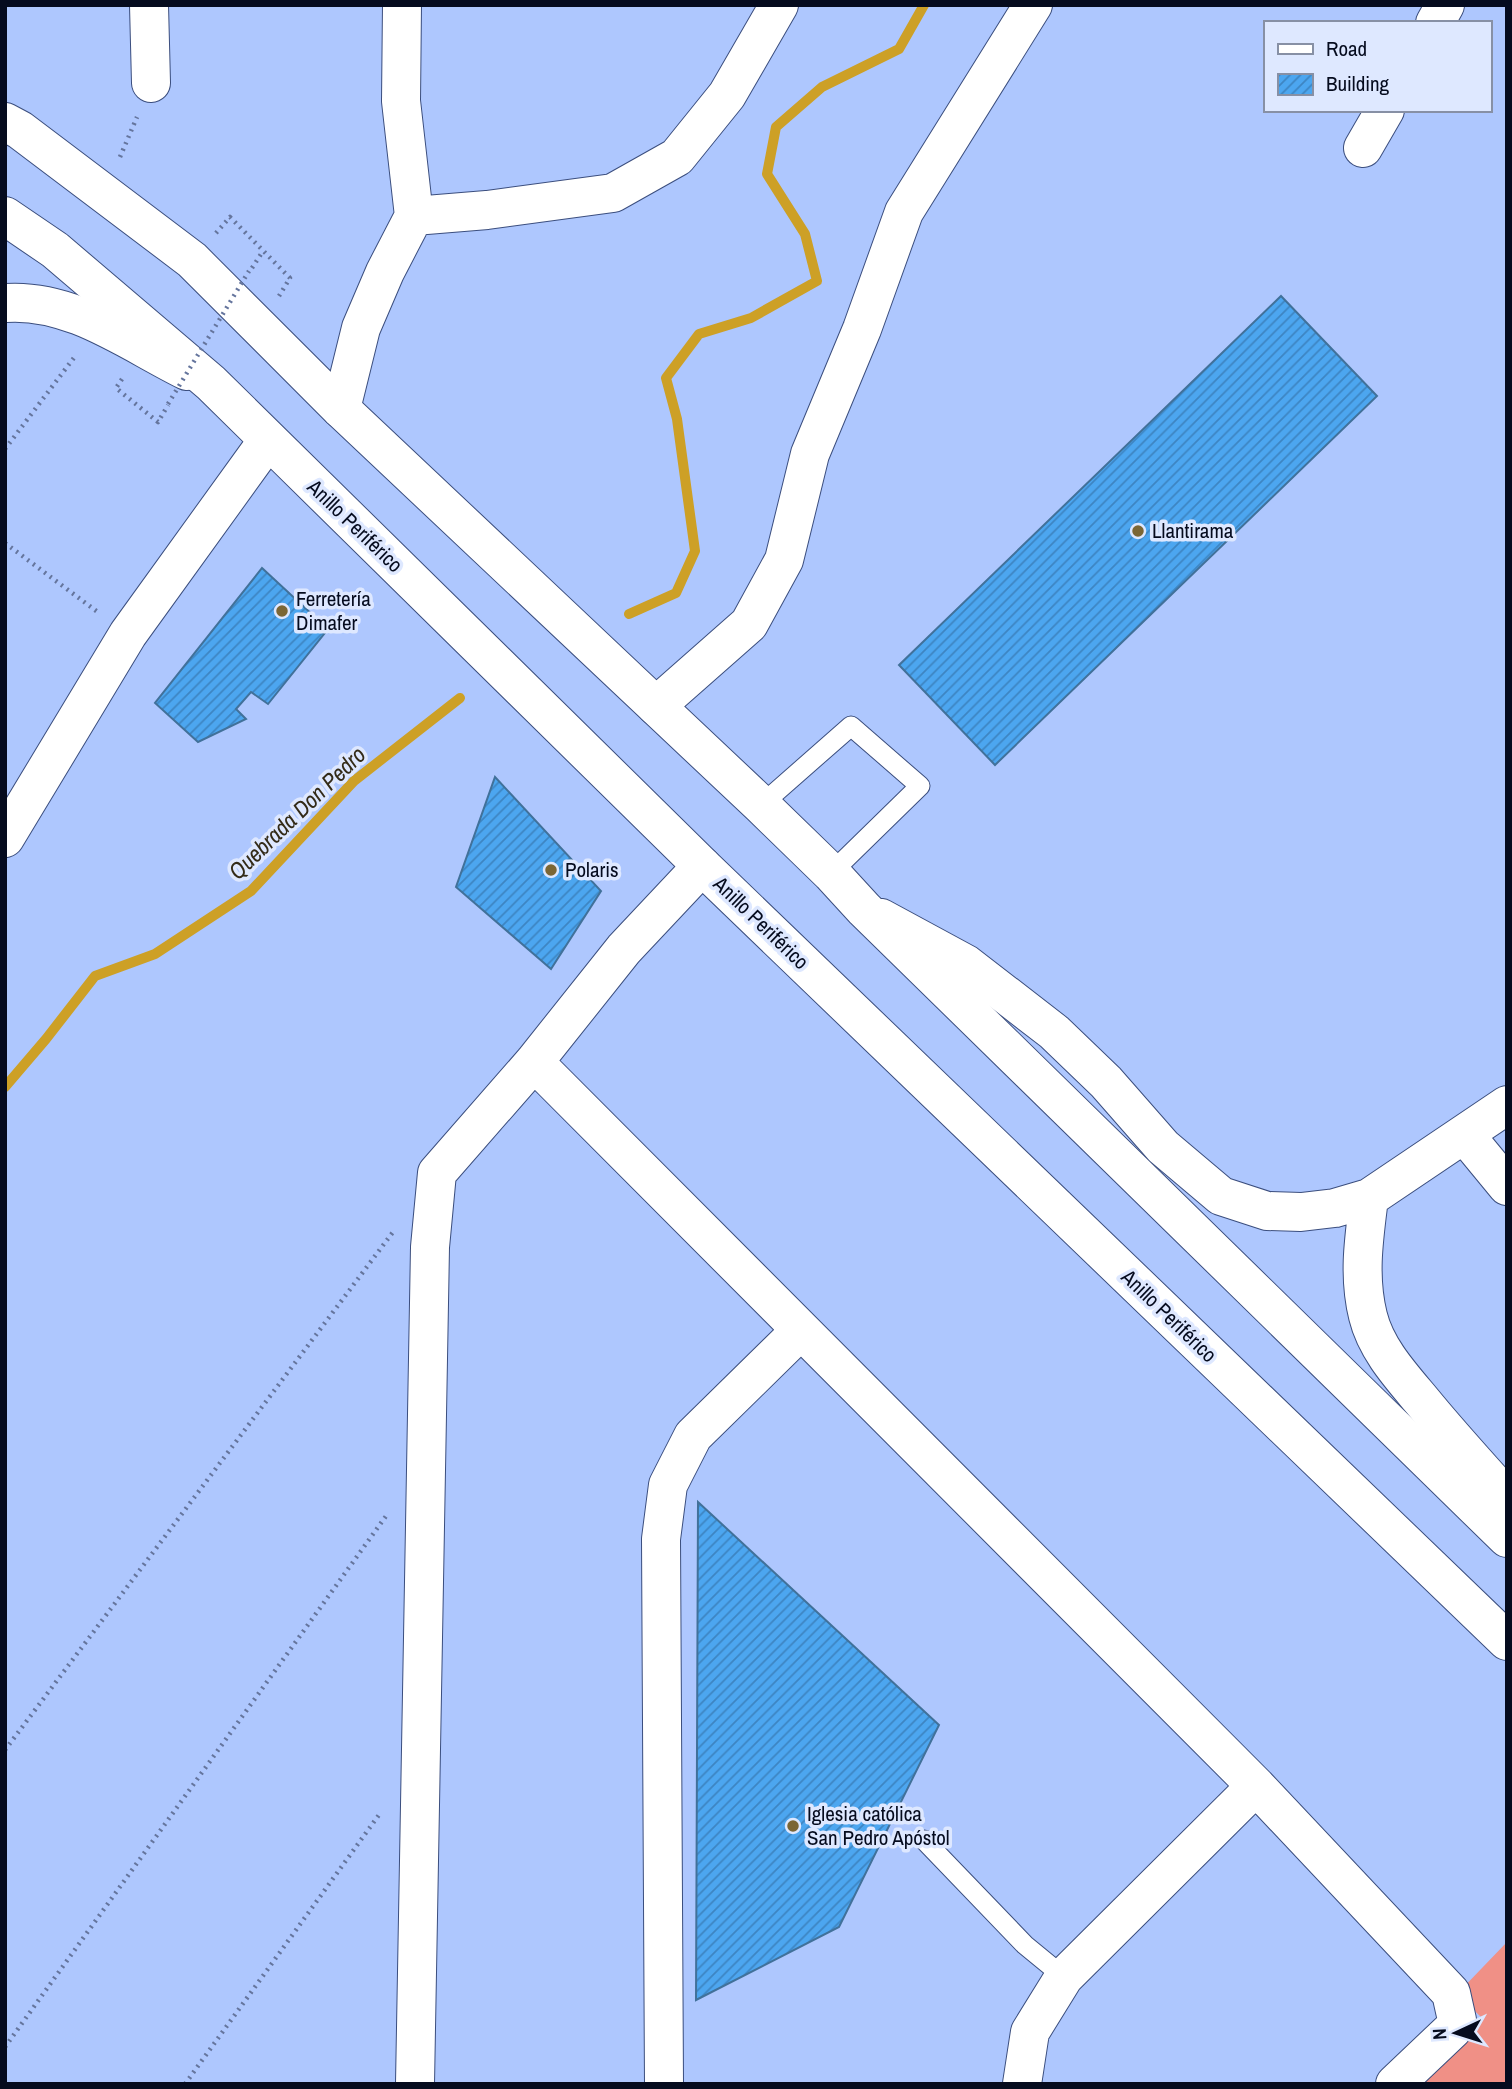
<svg xmlns="http://www.w3.org/2000/svg" width="1512" height="2089" font-family="'Archivo Narrow',sans-serif">
<style>
.pitch{fill:#f09086}
.lines{fill:none;stroke-linecap:round;stroke-linejoin:round}
.stream{stroke:#cda026;stroke-width:10}
.building{fill:url(#building-hatch);stroke:#41719a;stroke-width:2}
.lane-casing{stroke:#3b4e7e;stroke-width:21}
.street-casing{stroke:#3b4e7e;stroke-width:40}
.secondary-casing{stroke:#3b4e7e;stroke-width:40}
.highway-casing{stroke:#3b4e7e;stroke-width:40}
.path{stroke:#65759d;stroke-width:4.5;stroke-dasharray:2 5;stroke-linecap:butt}
.lane{stroke:#fff;stroke-width:19}
.street{stroke:#fff;stroke-width:38}
.secondary{stroke:#fff;stroke-width:38}
.highway{stroke:#fff;stroke-width:38}
.path-bridge{stroke:#65759d;stroke-width:4.5;stroke-dasharray:2 5;stroke-linecap:butt}
.poi-dot{fill:#7b6635;stroke:#dee8ff;stroke-width:2.5}
.labels{text-anchor:middle;stroke-width:7;stroke-linejoin:round;paint-order:stroke}
.street-label{font-size:21px;fill:#050b1e;stroke:#dee8ff}
.poi-label{font-size:21px;fill:#050b1e;stroke:#dee8ff;text-anchor:start}
.water-label{font-size:23px;font-style:italic;fill:#332b18;stroke:#dee8ff}
</style>
<defs>
<pattern id="building-hatch" width="6" height="6" patternUnits="userSpaceOnUse" patternTransform="scale(1.75)"><rect width="6" height="6" fill="#4ca6f0"/><path d="M-1 1l2-2M0 6l6-6M5 7l2-2" fill="none" stroke="#3d85c2"/></pattern>
</defs>
<rect width="100%" height="100%" fill="#aec7fe"/>
<path class="pitch" d="M1507 1942V2084H1415L1481 2017 1457 1994Z"/>
<g class="lines">
<path class="stream" d="M629 614 676 593 695 551 677 419 666 378 699 334 751 318 817 281 805 234 767 174 776 127 822 87 899 49 924 5
M5 1087 46 1039 95 976 155 954 251 891 354 781 460 698"/>
</g>
<path class="building" d="M1281 296 1377 396 995 765 899 665Z
M262 568 328 629 268 704 251 692 236 709 246 719 198 742 155 703Z
M495 777 601 891 551 969 456 887Z
M698 1502 939 1725 839 1927 696 2000Z"/>
<g class="lines">
<g class="lane-casing">
<path id="lane" d="M761 805 851 726 920 786 831 873
M924 1840 1025 1945 1064 1977"/>
</g>
<g class="street-casing">
<path id="street" d="M149 5 151 83
M1435 23 1445 5
M1363 148 1385 110
M414 216 487 210 613 193 677 157 727 95 779 5
M341 409 361 328 385 272 414 216 401 101 402 5
M656 706 749 624 784 560 810 454 862 329 904 212 1033 5
M5 838 128 634 268 440
M881 918 966 964 1054 1032 1106 1082 1163 1147 1221 1196 1267 1211 1301 1212 1335 1208 1369 1198 1507 1105
M534 1062 1256 1786 1451 1993 1457 2020 1453 2029 1395 2084
M1465 1135 1507 1186
M1369 1198C1364 1238 1358 1276 1368 1316 1376 1349 1401 1376 1422 1401 1449 1434 1478 1466 1507 1498
M415 2084 430 1247 437 1173 534 1062 624 949 702 866
M664 2084 661 1539 668 1485 693 1436 801 1330
M1022 2084 1030 2032 1064 1977 1256 1786"/>
</g>
<g class="secondary-casing">
<path id="secondary" d="M5 303C72 298 130 343 187 371"/>
</g>
<g class="highway-casing">
<path id="highway" d="M5 122 20 130 192 260 341 409 761 805 831 873 864 909 1507 1538
M5 216 55 250 211 383 702 866 1507 1641"/>
</g>
<path class="path" d="M120 157 137 117
M216 233 230 217 290 278 279 296
M252 268 263 251
M122 379 116 388 158 422 168 405
M5 449 76 355
M5 543 99 613
M5 1750 393 1232
M5 2047 386 1516
M185 2084 381 1812"/>
<use href="#lane" class="lane"/>
<use href="#street" class="street"/>
<use href="#secondary" class="secondary"/>
<use href="#highway" class="highway"/>
<path class="path-bridge" d="M168 404 249 271"/>
</g>
<g class="poi-dot">
<circle cx="1138" cy="531" r="7"/>
<circle cx="282" cy="611" r="7"/>
<circle cx="551" cy="870" r="7"/>
<circle cx="793" cy="1826" r="7"/>
</g>
<g class="labels">
<g class="street-label">
<text transform="translate(355 526) rotate(44)" y="7">Anillo Periférico</text>
<text transform="translate(761 923) rotate(44)" y="7">Anillo Periférico</text>
<text transform="translate(1169 1316) rotate(44)" y="7">Anillo Periférico</text>
</g>
<g class="poi-label">
<text x="1152" y="538">Llantirama</text>
<text x="296" y="606">Ferretería<tspan x="296" dy="24">Dimafer</tspan></text>
<text x="565" y="877">Polaris</text>
<text x="807" y="1821">Iglesia católica<tspan x="807" dy="24">San Pedro Apóstol</tspan></text>
</g>
<g class="water-label">
<text transform="translate(297 813) rotate(-44)" y="8">Quebrada Don Pedro</text>
</g>
</g>
<rect width="1512" height="2089" fill="none" stroke="#050b1e" stroke-width="14"/>
<rect x="1264" y="21" width="228" height="91" fill="#dee8ff" stroke="#8790a5" stroke-width="2"/>
<rect x="1278" y="44" width="35" height="10" fill="#ffffff" stroke="#8790a5" stroke-width="2"/>
<text x="1326" y="56" font-size="21" fill="#050b1e">Road</text>
<rect x="1278" y="74" width="35" height="21" fill="url(#building-hatch)" stroke="#8790a5" stroke-width="2"/>
<text x="1326" y="91" font-size="21" fill="#050b1e">Building</text>
<g transform="translate(1456 2033) rotate(266)" stroke="#dee8ff" stroke-width="5" paint-order="stroke">
<path d="M0-5L12 26L0 18L-12 26Z" fill="#050b1e"/>
<text y="-10" font-size="19" font-weight="bold" text-anchor="middle" fill="#050b1e">N</text>
</g>
</svg>
